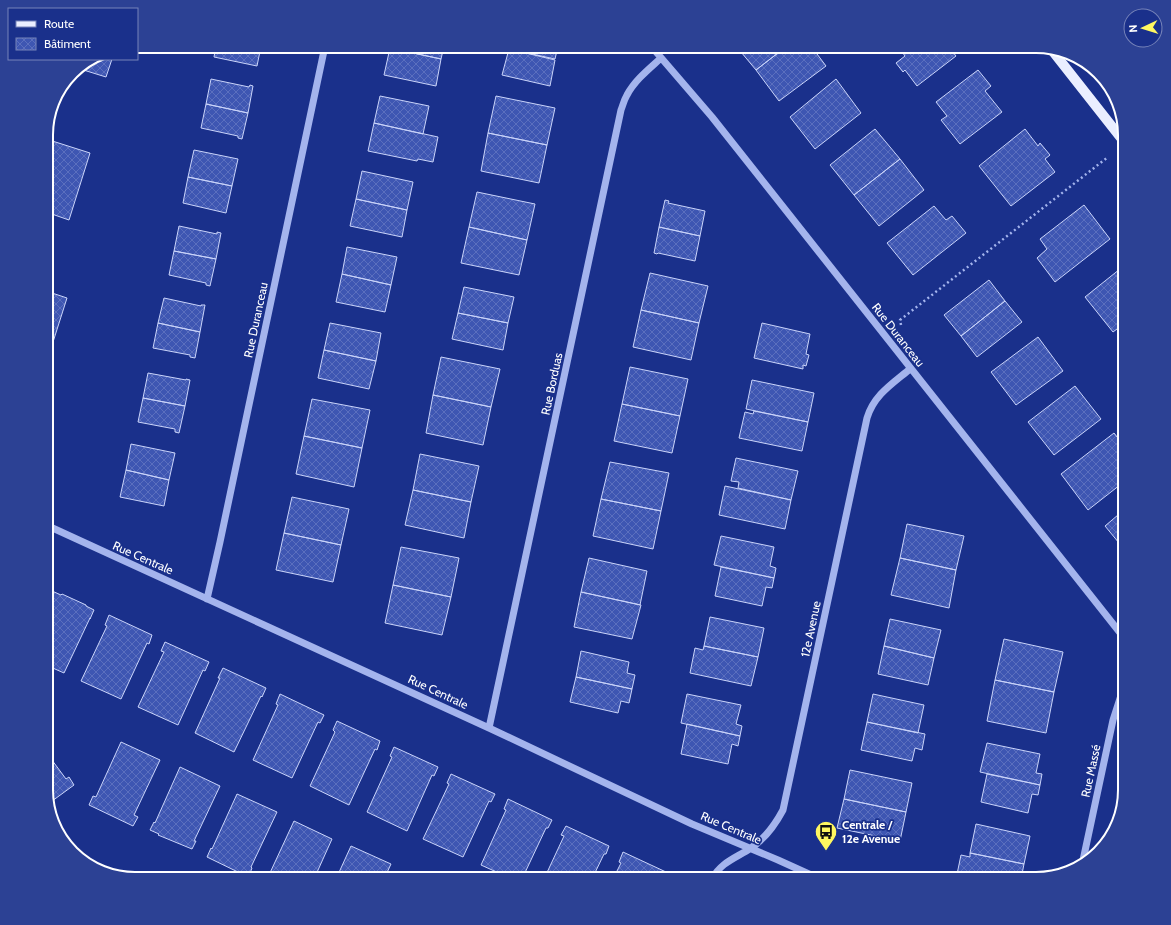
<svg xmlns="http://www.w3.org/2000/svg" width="1171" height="925" font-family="Cabin,sans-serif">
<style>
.park{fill:url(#park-dots)}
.building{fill:url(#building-cross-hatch);stroke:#cad4fa}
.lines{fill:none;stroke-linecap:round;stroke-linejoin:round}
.path{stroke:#a4b4ed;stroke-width:2.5;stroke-dasharray:2 3;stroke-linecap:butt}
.minor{stroke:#a4b4ed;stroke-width:7}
.major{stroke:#eaeeff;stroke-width:10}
.labels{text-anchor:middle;stroke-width:3.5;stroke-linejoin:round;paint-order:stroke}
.street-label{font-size:12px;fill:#fff;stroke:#1a308b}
.poi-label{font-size:12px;font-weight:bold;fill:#fff;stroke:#1a308b;text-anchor:start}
.rim{fill:none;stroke:#fff;stroke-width:2}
</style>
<defs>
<pattern id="park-dots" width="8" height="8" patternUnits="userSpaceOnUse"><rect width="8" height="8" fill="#2c47a9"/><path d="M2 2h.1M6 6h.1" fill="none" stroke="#4c63b6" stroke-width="1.8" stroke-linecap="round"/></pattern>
<pattern id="building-cross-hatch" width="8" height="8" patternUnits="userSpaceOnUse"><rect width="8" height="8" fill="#3e56b2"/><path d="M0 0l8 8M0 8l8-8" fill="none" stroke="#5b6fbe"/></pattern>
</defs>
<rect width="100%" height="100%" fill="#1a308b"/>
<path class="park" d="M1087 63 1095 68 1116 96 1117 102Z"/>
<path class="building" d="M216 46H261L257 66 214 57Z
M390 46H444L441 59 390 48Z
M509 46H558L555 59 509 49Z
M736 46H787L756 70Z
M787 46H818L822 51 817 54 826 66 779 101 756 70Z
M898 46H948L956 56 917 86 905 70 903 72 896 63 905 56Z
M390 48 441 59 436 86 384 75Z
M509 49 555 60 550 86 502 75Z
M91 59H112L106 77 77 68Z
M978 70 991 86 985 91 1002 112 960 144 941 120 947 116 936 102Z
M211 79 249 87 250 85 253 86 248 113 206 104Z
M836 79 861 113 815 149 790 117Z
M380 96 429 106 423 134 374 123Z
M496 96 555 108 547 145 488 133Z
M206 104 248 113 242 139 238 138V136L201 128Z
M374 123 438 137 433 162 418 159 417 161 368 151Z
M875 129 900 159 854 195 830 165Z
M1025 129 1038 146 1040 143 1050 155 1045 159 1055 172 1011 206 979 166Z
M488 133 547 145 539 183 481 171Z
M46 139 90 153 69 220 46 212Z
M194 150 238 159 232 186 188 177Z
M900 159 924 190 879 226 854 195Z
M362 171 413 182 407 210 356 199Z
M188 177 232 186 226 213 183 203Z
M477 192 535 204 527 240 469 227Z
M356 199 407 210 402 237 350 226Z
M665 200 669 201 668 203 705 211 700 236 659 227Z
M1084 205 1110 239 1055 282 1037 258 1047 249 1040 239Z
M934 206 946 220 952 216 966 233 913 275 887 243Z
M179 226 217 234V232L221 233 216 259 174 251Z
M469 227 527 240 519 275 461 263Z
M659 227 700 236 695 261 658 253 657 254 654 253Z
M347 247 397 257 391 285 342 274Z
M174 251 216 259 210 286 206 285V283L169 275Z
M1125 265V323L1113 332 1085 297Z
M650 273 708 286 699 323 641 310Z
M342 274 391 285 385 312 336 302Z
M989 280 1005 301 961 336 944 315Z
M464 287 514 297 508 323 458 313Z
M46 291 67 298 46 364Z
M164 298 201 306V305H205L200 332 158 323Z
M1005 301 1022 322 977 357 961 336Z
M641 310 699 323 691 360 633 347Z
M458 313 508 323 503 350 452 339Z
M158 323 200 332 195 358 190 357V355L153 348Z
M330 323 381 333 376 361 324 350Z
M762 323 810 334 806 354 809 355 806 366 803 365V369L754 358Z
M1038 337 1063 371 1016 405 991 372Z
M324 350 376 361 369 389 318 378Z
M441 357 500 369 491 407 433 395Z
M630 367 688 379 680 416 622 404Z
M148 373 186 380V379L190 380 185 406 143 398Z
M752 380 814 393 808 422 746 409Z
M1075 386 1101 419 1054 455 1028 422Z
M433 395 491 407 483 445 426 433Z
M143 398 185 406 179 433 175 432V429L138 422Z
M312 399 370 410 362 448 304 436Z
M622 404 680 416 672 453 614 441Z
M754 411 808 422 802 451 739 438 745 412 753 414Z
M1114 433 1125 447V481L1088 510 1061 474Z
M304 436 362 448 354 487 296 474Z
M131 444 175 453 169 480 126 470Z
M420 454 479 466 471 502 413 490Z
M736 458 798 471 791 500 738 488 739 482 731 481Z
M610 462 669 473 661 511 601 499Z
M126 470 169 480 164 506 120 497Z
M725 486 791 500 785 529 719 515Z
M413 490 471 502 464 538 405 525Z
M292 497 349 509 341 545 284 533Z
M601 499 661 511 653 549 593 536Z
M1125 509V549H1124L1105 526Z
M907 524 964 536 956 570 900 558Z
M284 533 341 545 333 582 276 570Z
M721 536 774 547 770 566 776 568 774 578 714 565Z
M401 547 459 558 451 597 393 585Z
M589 558 647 571 640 605 581 592Z
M900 558 956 570 949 608 891 595Z
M721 567 774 578 772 588 766 587 762 606 715 596Z
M393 585 451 597 442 635 385 623Z
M52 591 61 595 62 594 86 605V606L94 610 90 619V618L64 673 46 665V604Z
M581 592 641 605 632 639 574 627Z
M109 615 152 635 149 644 147 643 121 699 81 681 107 626 105 625Z
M710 617 764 628 758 657 704 646Z
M890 619 941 630 934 658 884 646Z
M1004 639 1063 652 1054 692 995 680Z
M165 642 209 662 205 671 203 670 178 725 138 707 164 652 161 651Z
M704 646 758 657 751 686 690 673 695 648 703 650Z
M884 646 934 658 928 685 878 674Z
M581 651 629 662 627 673 635 675 632 689 576 677Z
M223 668 266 688 262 697 261 696 234 752 195 733 220 678H218Z
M576 677 632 689 629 703 621 701 618 713 570 702Z
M995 680 1054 692 1046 733 987 721Z
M280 694 324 715 320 723 318 722 292 778 253 760 278 705 276 704Z
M687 694 741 705 736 724 742 726 740 736 681 723Z
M873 694 924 705 918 733 867 722Z
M337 721 380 741 377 750 375 749 349 805 310 786 335 732 333 730Z
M867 722 925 734 922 750 915 748 912 761 861 750Z
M687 724 740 736 738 746 732 744 728 764 681 754Z
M121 742 160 760 134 815 138 817 133 826 89 805 93 796 96 797Z
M987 743 1040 754 1036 773 1042 774 1040 785 980 772Z
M394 747 438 767 434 776 432 775 407 831 367 812 392 757 390 756Z
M46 752 66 779 69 777 74 785 48 804 46 796Z
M180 767 220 786 194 841H196L192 849 158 835 159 834 150 830 154 822 155 823Z
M850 770 912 783 906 812 844 799Z
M451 774 495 794 491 802 489 801 463 857 423 839 449 784 447 783Z
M987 774 1040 785 1038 795 1032 794 1028 813 981 802Z
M237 794 277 812 251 867 252 868 249 876 240 872V873L207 857 211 848 212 849Z
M508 799 552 820 548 828H546L522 879H512L481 865 506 810 504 809Z
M844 799 906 812 900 841 837 828Z
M294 821 332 839 314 879H265L267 874 269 875Z
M976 824 1030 836 1024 864 970 853Z
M566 826 609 846 606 854H604L592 879H544L564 836 561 835Z
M351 846 391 864 384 879H336Z
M623 852 666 872 663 879H613L621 863 619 862Z
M970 853 1024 864 1021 879H956L961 855 970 857Z
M409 872 423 879H406Z"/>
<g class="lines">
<path class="path" d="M901 325 900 320 1108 157"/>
<path class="minor" d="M651 46 712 117 1125 639
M46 525 489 728 692 824 778 860 820 879
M207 599 220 542 325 46
M489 728 621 110C623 105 624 100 627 95 635 80 649 69 661 58
M1082 865 1113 720 1125 683
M712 879C721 862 736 858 751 848 766 838 775 825 783 810L867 418C874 395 892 384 910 369"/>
<path class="major" d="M1051 49 1125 143"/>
</g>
<defs>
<g id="bus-pin" transform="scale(1.15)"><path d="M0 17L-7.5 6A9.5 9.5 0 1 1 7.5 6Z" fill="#fff760" stroke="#1a308b"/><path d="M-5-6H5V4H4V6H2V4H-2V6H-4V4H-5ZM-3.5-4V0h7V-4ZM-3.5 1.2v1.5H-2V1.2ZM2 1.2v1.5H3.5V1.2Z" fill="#111"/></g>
</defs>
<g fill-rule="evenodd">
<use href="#bus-pin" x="826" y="832"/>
</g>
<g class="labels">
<g class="street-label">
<text transform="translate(256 320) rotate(-78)" y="4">Rue Duranceau</text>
<text transform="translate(898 335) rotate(52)" y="4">Rue Duranceau</text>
<text transform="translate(552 384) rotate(-78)" y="4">Rue Borduas</text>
<text transform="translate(143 558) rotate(24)" y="4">Rue Centrale</text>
<text transform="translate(811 629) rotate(-78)" y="4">12e Avenue</text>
<text transform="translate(438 692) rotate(25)" y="4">Rue Centrale</text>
<text transform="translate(1091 771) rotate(-78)" y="4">Rue Massé</text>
<text transform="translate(731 828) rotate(23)" y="4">Rue Centrale</text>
</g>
<g class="poi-label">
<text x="842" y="829">Centrale /<tspan x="842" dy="14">12e Avenue</tspan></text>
</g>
</g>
<path d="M0 0H1171V925H0ZM135 53H1036A82 82 0 0 1 1118 135V790A82 82 0 0 1 1036 872H135A82 82 0 0 1 53 790V135A82 82 0 0 1 135 53Z" fill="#2c4194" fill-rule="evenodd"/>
<path class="rim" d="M135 53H1036A82 82 0 0 1 1118 135V790A82 82 0 0 1 1036 872H135A82 82 0 0 1 53 790V135A82 82 0 0 1 135 53Z"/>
<rect x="8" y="8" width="130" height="52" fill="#1a308b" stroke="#7683b9"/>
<rect x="16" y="21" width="20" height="6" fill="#eaeeff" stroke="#7683b9"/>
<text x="44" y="28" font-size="12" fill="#ffffff">Route</text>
<rect x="16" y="38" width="20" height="12" fill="url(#building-cross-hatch)" stroke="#7683b9"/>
<text x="44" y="48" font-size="12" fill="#ffffff">Bâtiment</text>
<g transform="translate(1143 28) rotate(266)"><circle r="19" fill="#1a308b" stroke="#7683b9"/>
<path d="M0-3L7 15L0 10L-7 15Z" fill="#fff760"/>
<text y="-6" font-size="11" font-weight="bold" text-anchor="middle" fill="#ffffff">N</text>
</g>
</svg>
